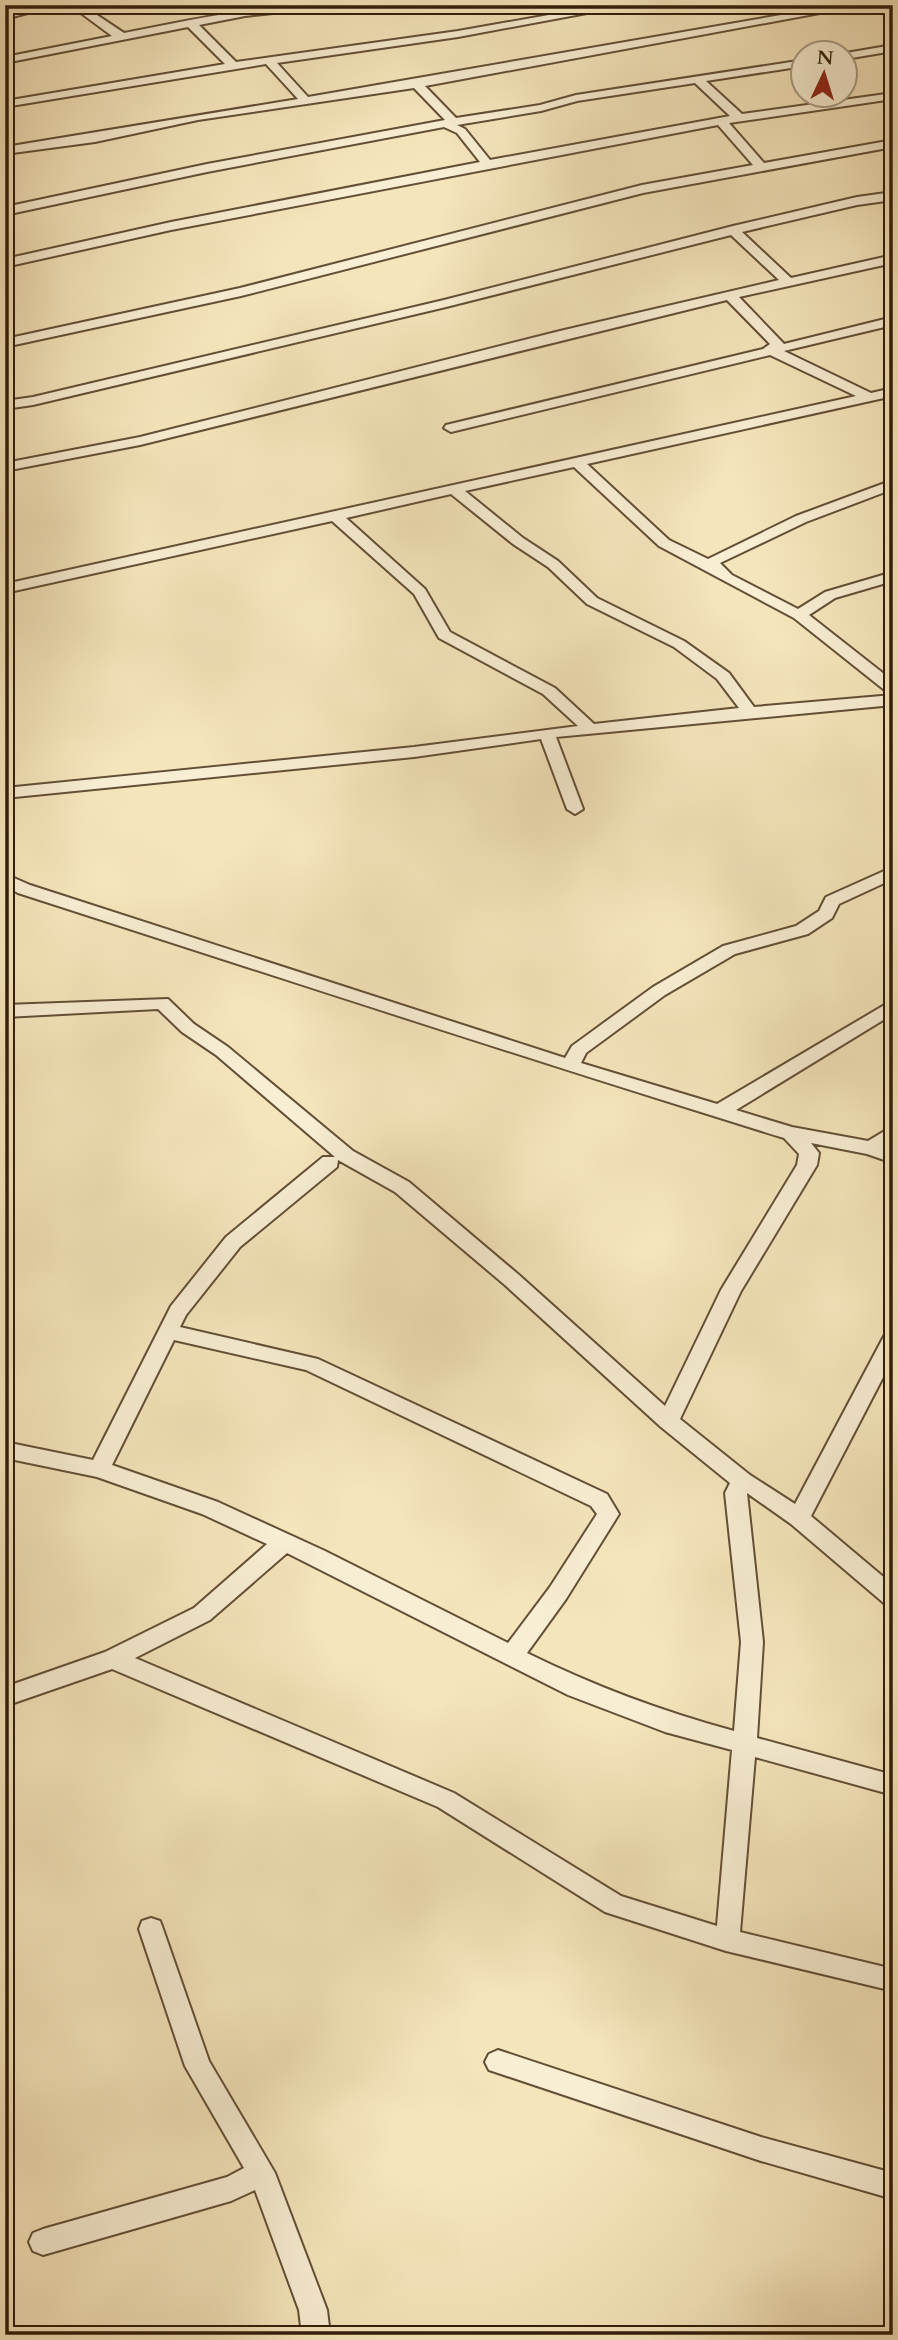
<svg xmlns="http://www.w3.org/2000/svg" width="898" height="2340" font-family="Cardo,serif">
<style>
.lines{fill:none;stroke-linecap:round;stroke-linejoin:round}
.minor-casing{stroke:#634f36;stroke-width:4}
.minor{fill:#f8eed3;fill-rule:evenodd}
</style>
<rect width="100%" height="100%" fill="#f5e5bb"/>
<filter id="stains"><feTurbulence type="fractalNoise" baseFrequency=".00286" numOctaves="4"/><feColorMatrix values="0 0 0 0 .2 0 0 0 0 .09 0 0 0 0 .02 0 0 0 .5 -.17"/></filter>
<radialGradient id="worn" r=".72"><stop offset=".6" stop-color="#630" stop-opacity="0"/><stop offset="1" stop-color="#630" stop-opacity=".3"/></radialGradient>
<g class="lines">
<g class="minor-casing">
<path id="minor" d="M38 5H58L5 19V13Z
M70 5H82L124 33C191 20 257 5 326 5L321 8 245 16 199 25 236 62 458 31 605 5H630L458 37 277 63 308 97 839 5H863L425 86 456 118 540 105 576 95 804 60V66L706 81 742 114 893 93V99L729 123 764 163 893 140V147L643 193 241 296 5 347V339L240 288 642 185 753 165 718 125 171 230 5 267V259L171 222 480 162 457 133 444 127 207 172 5 215V207L207 164 445 120 414 88 198 120 95 142 5 154V147L298 99 266 64 5 107V101L225 64 188 27 5 63V57L112 36ZM695 83 730 116 490 160 465 129 457 125 541 111 577 101Z
M867 5H882L893 10V17Z
M893 45V51L846 59V53Z
M893 192V200L857 205 742 232 791 278 893 255V263L739 297 784 344 893 317V325L784 351 871 393 893 388V396L587 464 669 540 708 559 796 516 893 480V489L806 522 720 563 732 575 798 609 825 592 893 572V581L835 598 809 615 893 681V694L887 692 794 618 659 546 574 467 465 491 523 538 558 561 597 598 684 641 729 673 754 707 893 695V705L556 737 583 809 575 814 567 809 541 739 414 757 5 798V788L414 747 578 726 543 694 439 638 414 594 332 521 5 593V584L856 396 770 355 451 432 444 428 446 425 763 349 770 344 727 300 140 445 5 471V463L140 437 560 331 779 280 731 235 446 307 33 405 5 409V401L33 397 444 300 733 226 857 197ZM451 494 513 544 548 567 587 604 674 647 717 679 739 708 594 724 555 688 450 632 425 589 346 518Z
M893 867V879L839 904 832 918 808 934 735 954 665 995 586 1053 581 1063 717 1104 893 1000V1014L736 1110 792 1127 868 1141 893 1126V1142L886 1147 893 1150V1163L867 1154 811 1143 819 1153 817 1165 741 1291 680 1419 750 1475 795 1504 883 1338 886 1333 893 1331V1358L811 1516 893 1585V1607L885 1604 791 1524 747 1493 763 1642 757 1738 893 1775V1795L755 1757 740 1932 893 1969V1991L726 1951 605 1912 438 1807 112 1669 5 1706V1687L105 1652 194 1608 267 1544 202 1514 97 1477 5 1458V1442L93 1460 171 1306 226 1237 323 1157H335L216 1055 182 1032 158 1009 5 1017V1005L168 999 194 1024 228 1047 353 1151 409 1182 519 1275 665 1406 721 1290 797 1165 799 1154 784 1138C528 1059 273 975 18 893L5 886V874L30 885 565 1058 572 1046 653 987 723 946 796 926 819 911 826 897ZM338 1160 395 1192 505 1285 661 1427 730 1483 725 1493 741 1642 734 1731C661 1711 594 1686 527 1653L566 1599 619 1514 607 1494 318 1359 180 1327 186 1315 240 1247 337 1167ZM174 1340 306 1370 591 1506 597 1514 550 1587 508 1643 325 1551 218 1502 112 1465ZM287 1553 568 1695 665 1732 732 1750 717 1926 621 1896 454 1793 135 1658 210 1620Z
M151 1918 160 1921 163 1929 209 2061 275 2173 327 2310 330 2335H302L299 2310 255 2190 231 2201 43 2255 33 2251 29 2242 33 2233 43 2229 227 2177 244 2168 185 2066 139 1929 142 1921Z
M498 2050 761 2137 893 2173V2199L761 2161 489 2070 485 2062 489 2054Z"/>
</g>
<use href="#minor" class="minor"/>
</g>
<rect width="898" height="2340" fill="none" stroke="#f5e5bb" stroke-width="28"/>
<rect x="7" y="7" width="884" height="2326" fill="none" stroke="#321d0a" stroke-width="3.5"/>
<rect x="14" y="14" width="870" height="2312" fill="none" stroke="#321d0a" stroke-width="2"/>
<g transform="translate(824 74) rotate(4)"><circle r="33" fill="#f8eed3" stroke="#a99a83" stroke-width="2"/>
<path d="M0-5L12 26L0 18L-12 26Z" fill="#8f2418"/>
<text y="-10" font-size="19" font-weight="bold" text-anchor="middle" fill="#321d0a">N</text>
</g>
<rect width="100%" height="100%" filter="url(#stains)"/>
<rect width="100%" height="100%" fill="url(#worn)"/>
</svg>
